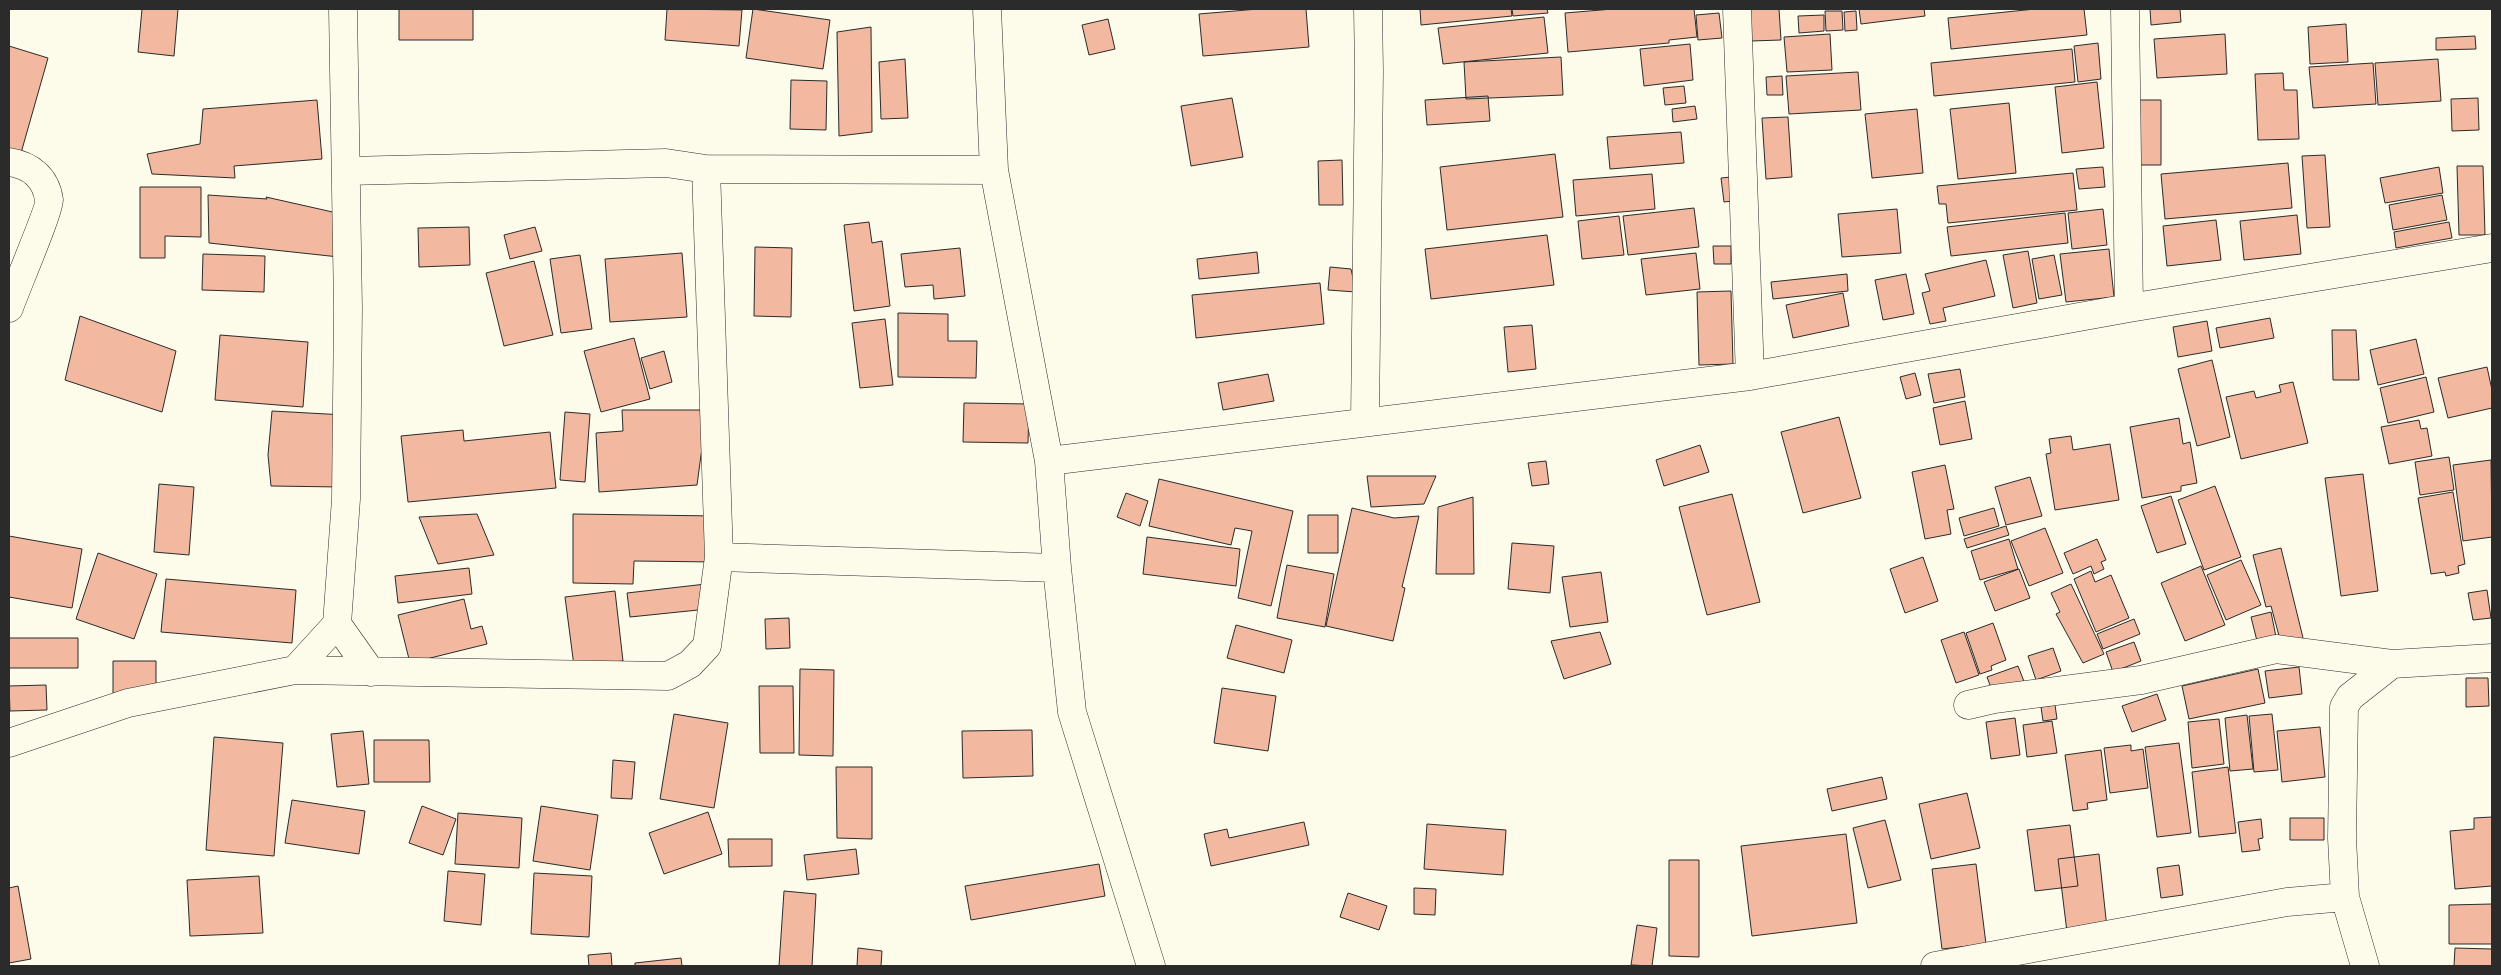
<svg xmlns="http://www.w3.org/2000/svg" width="2501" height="975" font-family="Helvetica,sans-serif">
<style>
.building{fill:#f2b8a0;stroke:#2b2b2b}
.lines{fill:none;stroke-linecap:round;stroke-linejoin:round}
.street-casing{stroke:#2b2b2b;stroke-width:29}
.street{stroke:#fdfbea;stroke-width:28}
</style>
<rect width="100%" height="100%" fill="#fdfbea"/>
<path class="building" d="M142 9H178L174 56 138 52Z
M399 9H473V40H399Z
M667 9 742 10 739 46 665 40Z
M753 9 830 20 823 69 746 58Z
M1258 9H1306L1309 47 1203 56 1199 14Z
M1420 9H1511L1512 16 1421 25Z
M1512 9H1547L1548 13 1513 16Z
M1613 9H1694L1697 37 1669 40V43L1568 52 1565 13Z
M1749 9H1779L1781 40 1751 41Z
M1859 9H1924L1925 16 1861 24Z
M2035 9H2084L2087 35 1951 49 1948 18Z
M2150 9H2180L2181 22 2151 25Z
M1825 11H1842L1843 30 1826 31Z
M1856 11 1857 30 1845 31 1844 12Z
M1719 13 1722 38 1698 40 1696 15Z
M1824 15V31L1799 33 1798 16Z
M1544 17 1548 53 1443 64 1438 28Z
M1108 19 1115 49 1089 55 1082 25Z
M2346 24 2348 62 2310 64 2308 27Z
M871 27 872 132 839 136 837 32Z
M1830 34 1832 70 1787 72 1784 37Z
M2225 34 2227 74 2157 78 2154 39Z
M2475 36 2476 49 2436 50V38Z
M2098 43 2101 79 2078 82 2074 46Z
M1690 44 1693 80 1644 86 1640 49Z
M9 46 48 58 19 160 9 157Z
M2072 49 2075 82 1934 96 1931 63Z
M1561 57 1563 95 1466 99 1464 62Z
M905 59 908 118 881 119 879 62Z
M2438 59 2441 101 2378 105 2375 63Z
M2373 63 2376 104 2313 108 2309 67Z
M1858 72 1861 110 1789 114 1786 76Z
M2283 73 2284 90H2297L2299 139 2258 140 2255 74Z
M1782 76 1783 95H1767L1766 77Z
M791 80 827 81 826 130 790 129Z
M2097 82 2104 148 2062 153 2055 87Z
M1684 86 1686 103 1665 105 1663 88Z
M1488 96 1490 121 1427 125 1425 100Z
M1232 98 1243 157 1191 166 1181 106Z
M2478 98 2479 130 2452 131 2451 99Z
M317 100 322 159 234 166 235 178 152 174 147 154 200 144 203 109Z
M2133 100H2161V165H2133Z
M2009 103 2016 173 1958 179 1950 109Z
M1695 106 1697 119 1673 122 1672 109Z
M1917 109 1923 173 1872 178 1865 114Z
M1788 117 1792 177 1766 179 1762 118Z
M1681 132 1684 163 1610 169 1607 137Z
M1555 154 1563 217 1447 230 1440 167Z
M2325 155 2330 227 2307 228 2302 156Z
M1342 160 1343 205H1319L1318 161Z
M2288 163 2292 208 2165 219 2161 174Z
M2457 166H2483L2485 235H2459Z
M2103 167 2105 187 2079 189 2076 169Z
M2439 167 2443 193 2385 203 2380 178Z
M2073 173 2077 210 1948 223 1946 204H1939L1937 186Z
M1652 174 1655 209 1576 216 1573 180Z
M1731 177 1733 201 1724 202 1721 178Z
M140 187H201V237L165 236V258H140Z
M208 195 267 199 266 197 337 213 339 257 209 243Z
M2442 195 2447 220 2393 230 2389 205Z
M1694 208 1699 247 1628 255 1623 216Z
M1897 209 1901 253 1842 257 1838 214Z
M2103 209 2107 245 2072 249 2068 213Z
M2065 213 2068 243 1951 256 1947 227Z
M2297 215 2301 254 2244 260 2240 221Z
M1619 216 1624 255 1582 259 1578 221Z
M2216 220 2221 260 2167 266 2163 226Z
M869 222 872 243 882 241 890 306 854 311 844 225Z
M2449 222 2452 238 2396 248 2394 232Z
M469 227 470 265 419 267 418 228Z
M535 227 542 251 510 259 504 235Z
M1547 235 1554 285 1431 299 1425 249Z
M1713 246H1731V264H1714Z
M755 247 792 248 791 317 754 316Z
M960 248 965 296 934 299 933 285 905 287 901 254Z
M2109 249 2114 297 2066 302 2060 254Z
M2028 251 2037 303 2013 308 2003 255Z
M1257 252 1259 273 1199 279 1197 259Z
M682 253 687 317 610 322 605 259Z
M1696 253 1700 289 1646 295 1641 259Z
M203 254 265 256 264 292 202 290Z
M580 255 592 329 561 333 550 259Z
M2054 255 2062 295 2039 299 2032 259Z
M1986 260 1995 296 1943 308 1946 321 1930 324 1922 293 1930 291 1925 274Z
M534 261 553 335 504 346 486 273Z
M1330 267 1351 269 1356 292 1328 290Z
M1847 274 1848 291 1773 299 1771 282Z
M1906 274 1914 314 1883 320 1875 280Z
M1320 283 1324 324 1196 338 1192 295Z
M1731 291 1733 364 1699 365 1697 292Z
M1843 293 1849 326 1793 338 1786 305Z
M898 313 948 314V341H977L976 378 898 377Z
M80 316 176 351 162 412 65 380Z
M2270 318 2274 338 2220 348 2216 328Z
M885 319 893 385 860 388 852 323Z
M2207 321 2212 351 2178 357 2173 327Z
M1532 325 1536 369 1508 372 1504 327Z
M2332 330H2356L2359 380H2333Z
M220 335 308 342 303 407 215 400Z
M634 338 650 399 601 412 584 351Z
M2416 339 2424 374 2378 385 2370 350Z
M664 351 672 382 650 389 641 358Z
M2212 360 2230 437 2197 446 2178 369Z
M2487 367 2492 390V408L2448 418 2438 378Z
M1960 369 1965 397 1934 403 1928 374Z
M1915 373 1921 395 1906 399 1900 377Z
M1268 374 1274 401 1223 410 1218 383Z
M2426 377 2434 412 2388 423 2380 388Z
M2293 382 2308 443 2241 459 2226 397 2254 391 2256 398 2281 392 2279 385Z
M1965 401 1972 439 1940 445 1933 408Z
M964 403 1029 404 1028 443 963 442Z
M622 410H707L697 485 599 492 596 433 623 431Z
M272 411 345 415 341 487 271 486 268 455Z
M565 412 590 414 585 482 560 480Z
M1839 417 1861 498 1803 513 1781 432Z
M2179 418 2183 444 2190 442 2197 483 2181 486V491L2142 498 2130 427Z
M2419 420 2421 429 2427 428 2432 456 2389 464 2381 427Z
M463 430 464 441 550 432 556 488 408 502 401 436Z
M2071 436 2073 450 2110 444 2119 500 2055 510 2046 454 2051 453 2049 439Z
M1700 445 1709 472 1664 486 1656 460Z
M2449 457 2454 490 2420 495 2415 462Z
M2491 460 2492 537 2463 541 2453 465Z
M1546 461 1549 484 1532 486 1528 463Z
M1945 465 1954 509 1947 510 1951 534 1925 539 1912 472Z
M2363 474 2378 591 2341 596 2325 478Z
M1367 476H1436L1424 504 1371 507Z
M2030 477 2042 516 2006 525 1995 487Z
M1159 479 1293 511 1271 606 1238 598 1252 531 1235 528 1231 545 1149 526Z
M159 484 194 487 189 555 154 552Z
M2215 486 2241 557 2204 570 2178 500Z
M2453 492 2465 564 2458 566 2459 573 2446 576 2445 572 2431 574 2418 498Z
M1126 493 1148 501 1140 526 1117 517Z
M1732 494 1760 602 1707 615 1679 507Z
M2171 496 2186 544 2157 553 2141 506Z
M1473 497 1474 574H1436L1438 507Z
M1352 508 1394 518 1419 516 1402 587 1405 588 1393 641 1326 626Z
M1994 508 1999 526 1964 536 1959 518Z
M477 514 494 555 438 564 419 517Z
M573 514 717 516 716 562 634 561 633 584 573 583Z
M1308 515H1338V553H1308Z
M2006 526 2009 535 1967 548 1964 539Z
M2045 528 2063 573 2029 586 2011 541Z
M9 536 82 549 72 608 9 597Z
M1147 537 1240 549 1236 586 1143 574Z
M2009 539 2018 569 1980 580 1971 551Z
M2097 539 2106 560 2101 562 2104 569 2094 574 2091 566 2073 574 2064 553Z
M1512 543 1554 546 1550 593 1508 589Z
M2281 548 2304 642 2282 647 2271 606 2266 607 2253 555Z
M98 553 157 574 134 639 76 619Z
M1923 557 1938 601 1905 613 1890 569Z
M2241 560 2261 605 2226 620 2207 575Z
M1287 565 1334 574 1325 627 1277 618Z
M2201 566 2225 625 2185 641 2161 583Z
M469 568 472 594 398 603 395 576Z
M2019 569 2030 598 1995 611 1984 582Z
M2091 571 2095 582 2111 575 2129 618 2096 632 2074 579Z
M1601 572 1608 622 1570 627 1562 577Z
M166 579 296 590 292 643 161 632Z
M706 584 708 609 630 617 627 593Z
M2071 584 2104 654 2083 663 2056 614 2060 612 2051 593Z
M2487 590 2491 618 2473 620 2468 593Z
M615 591 623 661 574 666 565 597Z
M464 599 471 629 482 626 487 644 410 663 398 615Z
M2271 612 2276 637 2257 641 2251 617Z
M789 618 790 648 766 649 765 619Z
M2134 619 2140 634 2103 649 2097 634Z
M1993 623 2006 660 1991 666 1992 670 1980 674 1966 633Z
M1236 625 1292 640 1284 673 1227 658Z
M1600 632 1611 664 1564 679 1551 641Z
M1964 632 1979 675 1956 683 1941 640Z
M9 638H78V668H9Z
M2134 642 2141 661 2113 672 2106 652Z
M2053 648 2061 671 2036 680 2028 656Z
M113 661H156V697H113Z
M2018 666 2025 684 1994 696 1987 677Z
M2299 667 2302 694 2269 698 2265 671Z
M800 669 834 670 833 756 799 755Z
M2258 669 2265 703 2189 719 2182 686Z
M2466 678H2488L2489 706 2466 707Z
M46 685 47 710 10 711 9 686Z
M759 686H793L794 753H760Z
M1222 688 1276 696 1268 751 1214 743Z
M2157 694 2166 720 2132 732 2122 706Z
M2055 705 2057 719 2043 721 2041 707Z
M674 714 728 723 714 808 660 799Z
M2272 714 2278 770 2254 772 2249 716Z
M2247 715 2253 769 2230 771 2225 718Z
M2015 718 2020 755 1991 759 1986 722Z
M2219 719 2224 764 2192 768 2188 722Z
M2052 721 2057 753 2027 757 2023 725Z
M2320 727 2325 777 2282 782 2277 731Z
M1032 730 1033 776 963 778 962 731Z
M363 731 369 784 337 787 331 734Z
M214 737 283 743 274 856 206 850Z
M374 740H429L430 782H374Z
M2179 743 2191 833 2157 837 2145 747Z
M2131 745V751L2143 749 2148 788 2110 793 2104 748Z
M2101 750 2107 800 2087 803 2088 809 2073 811 2065 755Z
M613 760 635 762 632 799 611 798Z
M836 767H872V839L837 838Z
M2228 767 2236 833 2199 837 2192 772Z
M1882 777 1887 799 1832 811 1827 789Z
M1967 793 1980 848 1931 859 1919 804Z
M292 800 365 811 359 854 285 843Z
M422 806 456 819 443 855 409 843Z
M541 806 598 815 590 870 533 861Z
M708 812 722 854 664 874 649 833Z
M458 813 522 818 519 868 455 864Z
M2492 817V886L2455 889 2450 831 2474 829V818Z
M2290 818H2324V840H2290Z
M2261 819 2263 838 2258 839 2260 850 2242 852 2238 822Z
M1885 820 1901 880 1868 888 1853 828Z
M1304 822 1309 845 1211 866 1204 834 1227 829 1229 838Z
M1427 824 1506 830 1503 875 1424 869Z
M2070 825 2078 886 2035 891 2027 830Z
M1846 834 1857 923 1752 936 1741 846Z
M728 839H772V866L729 867Z
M856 849 859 874 807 880 804 855Z
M2099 854 2107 928 2067 932 2058 859Z
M1669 860H1699V957L1669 956Z
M1099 864 1105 896 971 920 965 886Z
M1976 864 1986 944 1942 949 1932 869Z
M2179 865 2183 895 2161 898 2157 868Z
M448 871 485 874 481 925 444 921Z
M534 873 592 876 589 937 531 934Z
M259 876 263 933 190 936 187 880Z
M18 886 31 959 9 963V888Z
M1414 888 1436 889 1435 915 1414 914Z
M784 891 816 894 812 966H779Z
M1348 893 1387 906 1379 930 1340 917Z
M2492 904V944H2449V905Z
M1637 925 1657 928 1652 966 1631 965Z
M858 948 882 951 881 966H857Z
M2455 948 2492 949V966H2454Z
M611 953 612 966H589L588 955Z
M681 958 682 966H635V963Z"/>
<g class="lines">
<g class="street-casing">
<path id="street" d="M987 9 994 170 1049 461 1057 568 1072 712 1151 966
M1737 9 1750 376
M2125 9 2129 308
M9 162C30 165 46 178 49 200 50 209 14 293 9 308
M347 171 666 163 706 169 994 170
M1365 421 1369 71 1368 9
M1049 461 1750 376 2129 308 2492 248
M719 557 1057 568
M337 624 371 672
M295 670 337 624 346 499 348 308 343 9
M1968 705 1994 699 2141 680 2276 649 2392 664
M9 743 128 703 295 670 668 676 690 664 707 646 719 557 706 169
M2345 897 2365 966
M1935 966 2287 902 2345 897 2342 838 2344 707 2350 697 2392 664 2492 658"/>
</g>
<use href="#street" class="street"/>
</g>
<rect width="2501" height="975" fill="none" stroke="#2b2b2b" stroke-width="20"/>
</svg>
